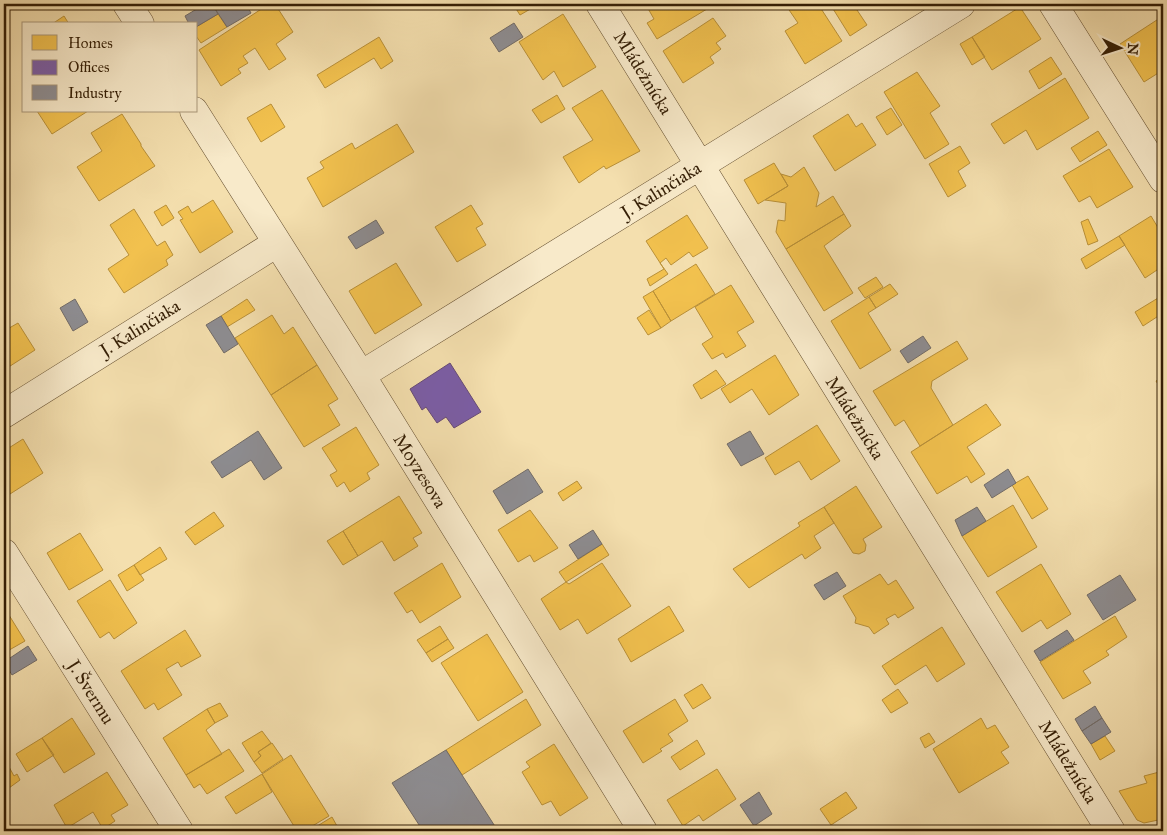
<svg xmlns="http://www.w3.org/2000/svg" width="1167" height="835" font-family="'IM FELL Great Primer',serif">
<style>
.homes{fill:#f2c14e;stroke:#b99038}
.offices{fill:#7b5ea7;stroke:#664b76}
.industry{fill:#8d8d92;stroke:#726c68}
.lines{fill:none;stroke-linecap:round;stroke-linejoin:round}
.street-casing{stroke:#644e2f;stroke-width:29}
.street{stroke:#f8eaca;stroke-width:28}
.labels{text-anchor:middle;stroke-width:5;stroke-linejoin:round;paint-order:stroke}
.street-label{font-size:18px;fill:#341e05;stroke:#f8eaca}
</style>
<rect width="100%" height="100%" fill="#f4dfae"/>
<filter id="stains"><feTurbulence type="fractalNoise" baseFrequency=".004" numOctaves="4"/><feColorMatrix values="0 0 0 0 .2 0 0 0 0 .09 0 0 0 0 .02 0 0 0 .5 -.17"/></filter>
<radialGradient id="worn" r=".72"><stop offset=".6" stop-color="#630" stop-opacity="0"/><stop offset="1" stop-color="#630" stop-opacity=".3"/></radialGradient>
<path class="homes" d="M269 4H275L293 32 276 44 286 59 269 70 255 48 243 56 248 63 238 69 241 73 221 86 199 50Z
M513 4H539L520 15Z
M649 4H711L712 6 657 39 647 23 654 19 646 5Z
M785 4H818L842 41 805 64 785 31 798 23Z
M830 4H853L867 25 850 36Z
M1020 7 1041 39 992 70 972 37Z
M218 14 227 27 201 43 196 36V27Z
M563 14 596 67 563 87 554 71 543 80 519 42Z
M64 16 69 24H52Z
M1163 16V60L1161 62 1163 70 1144 82 1120 44Z
M713 18 726 36 716 43 721 49 710 57 714 63 683 83 663 51Z
M379 37 393 61 381 69 374 58 325 88 317 75Z
M972 37 985 57 972 65 960 44Z
M1051 57 1062 74 1039 89 1029 71Z
M917 72 940 106 930 113 949 144 925 159 884 92Z
M1065 78 1089 118 1037 150 1026 130 1004 144 991 124Z
M602 90 640 151 606 169 604 166 579 183 563 157 593 140 572 108Z
M557 95 565 109 541 123 532 110Z
M271 104 285 127 261 142 247 118Z
M891 108 902 125 887 135 876 117Z
M37 111H88L52 134Z
M122 114 141 144V146L155 166 99 201 77 167 102 151 91 133Z
M848 114 856 127 862 123 876 145 835 171 813 136Z
M397 124 414 152 323 207 307 178 324 168 320 162 352 143 355 149Z
M1098 131 1107 145 1080 162 1071 148Z
M960 146 970 163 958 171 966 186 948 197 929 164Z
M1109 149 1133 187 1097 208 1090 196 1079 202 1063 176Z
M774 163 788 186 758 204 744 180Z
M804 167 819 193 816 207 833 196 844 214 786 249 776 232 778 220 785 221 786 203 765 200 788 186 781 174 791 177Z
M213 200 233 232 200 253 180 220 183 219 178 212 188 206 192 213Z
M166 205 174 218 162 226 154 212Z
M471 205 483 224 476 228 486 245 457 262 435 227Z
M134 209 157 246 165 241 173 255 166 260 168 265 124 293 108 269 129 255 110 225Z
M844 214 851 226 824 246 853 293 824 311 786 249Z
M687 215 708 248 693 257 689 252 671 265 666 258 660 263 668 274 650 286 647 279 664 269 646 241Z
M1151 216 1163 236V266L1145 278 1119 236Z
M1088 219 1098 241 1088 245 1081 222Z
M1119 236 1125 245 1086 269 1081 259Z
M396 263 422 305 375 334 349 291Z
M696 264 715 294 671 321 653 291Z
M876 277 883 287 865 298 858 288Z
M890 284 898 294 876 308 869 297Z
M731 285 754 322 737 332 746 346 726 358 723 353 712 359 702 344 713 337 695 307Z
M653 291 671 321 661 328 643 297Z
M1163 295V313L1143 326 1135 312Z
M869 297 876 308 868 313 891 350 860 369 831 321Z
M247 299 255 310 227 327 221 316Z
M649 310 661 328 648 335 637 318Z
M272 315 284 334 293 327 317 365 271 395 235 338Z
M18 323 35 350 4 370V331Z
M957 341 968 359 932 381 931 388 953 425 920 446 904 420 895 426 873 391Z
M775 355 799 395 769 415 752 389 730 403 721 389Z
M317 365 338 399 328 405 340 425 304 447 271 395Z
M716 370 726 384 701 399 693 385Z
M1163 376V392L1156 381Z
M986 404 1001 425 967 447 985 474 971 483 967 476 937 494 911 452Z
M817 425 840 461 811 480 799 461 775 475 765 458Z
M356 427 379 465 367 473 370 479 350 492 344 482 337 487 330 475 337 471 322 448Z
M23 439 43 473 10 494 4 485V451Z
M1028 476 1048 509 1032 519 1012 485Z
M577 481 582 488 563 501 558 493Z
M856 486 882 527 863 539 866 545 865 551 859 554 853 553 824 507Z
M399 496 422 533 413 538 418 546 394 561 382 541 358 556 343 531Z
M1013 505 1037 547 988 577 962 536Z
M824 507 834 523 814 536 821 548 805 559 802 554 749 588 733 569 800 526 798 523Z
M530 510 558 548 534 562 530 555 518 562 498 530Z
M214 512 224 526 195 545 185 532Z
M343 531 358 556 343 565 327 541Z
M80 533 103 570 69 590 47 553Z
M602 544 609 555 566 582 559 572Z
M160 547 167 559 140 575 134 565Z
M442 563 461 597 420 623 412 610 407 613 394 593Z
M602 563 631 606 587 634 578 619 560 630 541 599 566 582 569 584Z
M1041 564 1071 614 1047 629 1041 620 1022 632 996 592Z
M134 565 144 580 127 591 118 575Z
M880 574 888 585 896 580 914 608 898 618 895 614 886 619 889 624 874 634 869 627 855 623 856 618 843 596Z
M110 580 137 623 114 639 109 632 100 638 77 601Z
M669 606 684 631 631 662 618 639Z
M4 607 25 641 4 653Z
M1115 616 1127 637 1106 651 1109 655 1083 671 1091 683 1063 699 1040 662Z
M440 626 448 639 426 653 417 640Z
M942 627 965 664 937 682 926 665 895 685 882 666Z
M185 630 201 656 181 667 178 662 166 669 182 695 158 710 154 703 145 709 121 671Z
M487 634 523 692 478 721 441 663Z
M448 639 454 648 432 662 426 653Z
M702 684 711 698 693 709 684 695Z
M898 689 908 703 891 713 882 700Z
M526 699 541 725 462 775 446 750Z
M675 699 688 721 668 734 673 741 660 749 662 751 643 763 623 731Z
M220 703 228 716 215 723 207 709Z
M207 709 215 723 206 730 222 754 186 775 163 738Z
M72 718 95 754 64 773 42 738Z
M981 718 987 729 995 725 1009 747 1001 752 1009 763 959 793 933 749Z
M262 731 271 743 258 752 261 756 254 762 242 743Z
M929 733 935 742 925 748 920 738Z
M1105 736 1115 751 1100 760 1091 744Z
M42 738 54 755 27 772 16 754Z
M697 740 705 754 680 770 671 757Z
M272 743 283 759 262 773 254 762 261 756 258 752Z
M554 744 588 798 560 816 551 801 542 805 522 772 530 767 526 762Z
M229 749 244 771 207 794 200 784 194 788 186 775Z
M291 755 329 816 304 831H297L262 774Z
M8 765 14 776 17 774 20 780 9 788 4 780V768Z
M717 769 736 799 703 821 699 815 683 826 667 800Z
M1163 771V819L1144 823 1137 820 1119 791 1147 783 1144 776Z
M107 772 128 805 111 815 115 821 103 829 93 812 67 828 54 805Z
M262 774 272 792 236 814 225 797Z
M846 792 857 808 831 825 820 809Z
M332 817 337 826 329 831H316L314 828Z"/>
<path class="offices" d="M450 363 481 412 454 428 446 417 437 423 426 407 422 410 410 389Z"/>
<path class="industry" d="M205 4H212L218 14 196 27V24H189L185 16Z
M212 4H236L237 6 246 4 251 13 227 27Z
M514 23 523 37 499 52 490 38Z
M376 220 384 233 356 249 348 237Z
M75 299 88 322 73 331 60 308Z
M221 316 238 344 224 353 206 325Z
M923 336 931 348 908 363 900 351Z
M258 431 282 468 264 480 251 460 222 478 211 462Z
M750 431 764 454 741 466 727 444Z
M528 469 543 492 507 514 493 491Z
M1008 469 1016 483 992 498 984 485Z
M977 507 986 521 962 536 955 520Z
M593 530 602 544 578 559 569 545Z
M837 572 846 586 824 600 814 585Z
M1120 575 1136 600 1103 620 1087 595Z
M1067 630 1074 640 1040 661 1034 651Z
M28 646 37 660 12 675 4 662Z
M1095 706 1102 718 1082 731 1075 719Z
M1102 718 1111 732 1091 744 1082 731Z
M446 750 462 775 498 831H423L392 783Z
M759 792 772 814 754 826 740 805Z"/>
<g class="lines">
<g class="street-casing">
<path id="street" d="M127 4 140 24
M600 4 1111 831
M1053 4 1163 179
M194 111 361 375 643 831
M361 375 961 4
M4 414 277 243
M4 553 179 831"/>
</g>
<use href="#street" class="street"/>
</g>
<g class="labels">
<g class="street-label">
<text transform="translate(643 73) rotate(58)" y="6">Mládežnícka</text>
<text transform="translate(661 190) rotate(-32)" y="6">J. Kalinčiaka</text>
<text transform="translate(140 328) rotate(-32)" y="6">J. Kalinčiaka</text>
<text transform="translate(855 418) rotate(58)" y="6">Mládežnícka</text>
<text transform="translate(420 471) rotate(58)" y="6">Moyzesova</text>
<text transform="translate(91 692) rotate(58)" y="6">J. Švermu</text>
<text transform="translate(1068 762) rotate(58)" y="6">Mládežnícka</text>
</g>
</g>
<rect width="1167" height="835" fill="none" stroke="#f4dfae" stroke-width="20"/>
<rect x="5" y="5" width="1157" height="825" fill="none" stroke="#341e05" stroke-width="2.5"/>
<rect x="10" y="10" width="1147" height="815" fill="none" stroke="#341e05"/>
<rect x="22" y="22" width="175" height="90" fill="#f8eaca" stroke="#aa987b"/>
<rect x="32" y="35" width="25" height="15" fill="#f2c14e" stroke="#aa987b"/>
<text x="68" y="48" font-size="15" fill="#341e05">Homes</text>
<rect x="32" y="60" width="25" height="15" fill="#7b5ea7" stroke="#aa987b"/>
<text x="68" y="72" font-size="15" fill="#341e05">Offices</text>
<rect x="32" y="85" width="25" height="15" fill="#8d8d92" stroke="#aa987b"/>
<text x="68" y="98" font-size="15" fill="#341e05">Industry</text>
<g transform="translate(1120 48) rotate(94)" stroke="#f8eaca" stroke-width="4" paint-order="stroke">
<path d="M0-4L9 19L0 12L-9 19Z" fill="#341e05"/>
<text y="-8" font-size="14" font-weight="bold" text-anchor="middle" fill="#341e05">N</text>
</g>
<rect width="100%" height="100%" filter="url(#stains)"/>
<rect width="100%" height="100%" fill="url(#worn)"/>
</svg>
